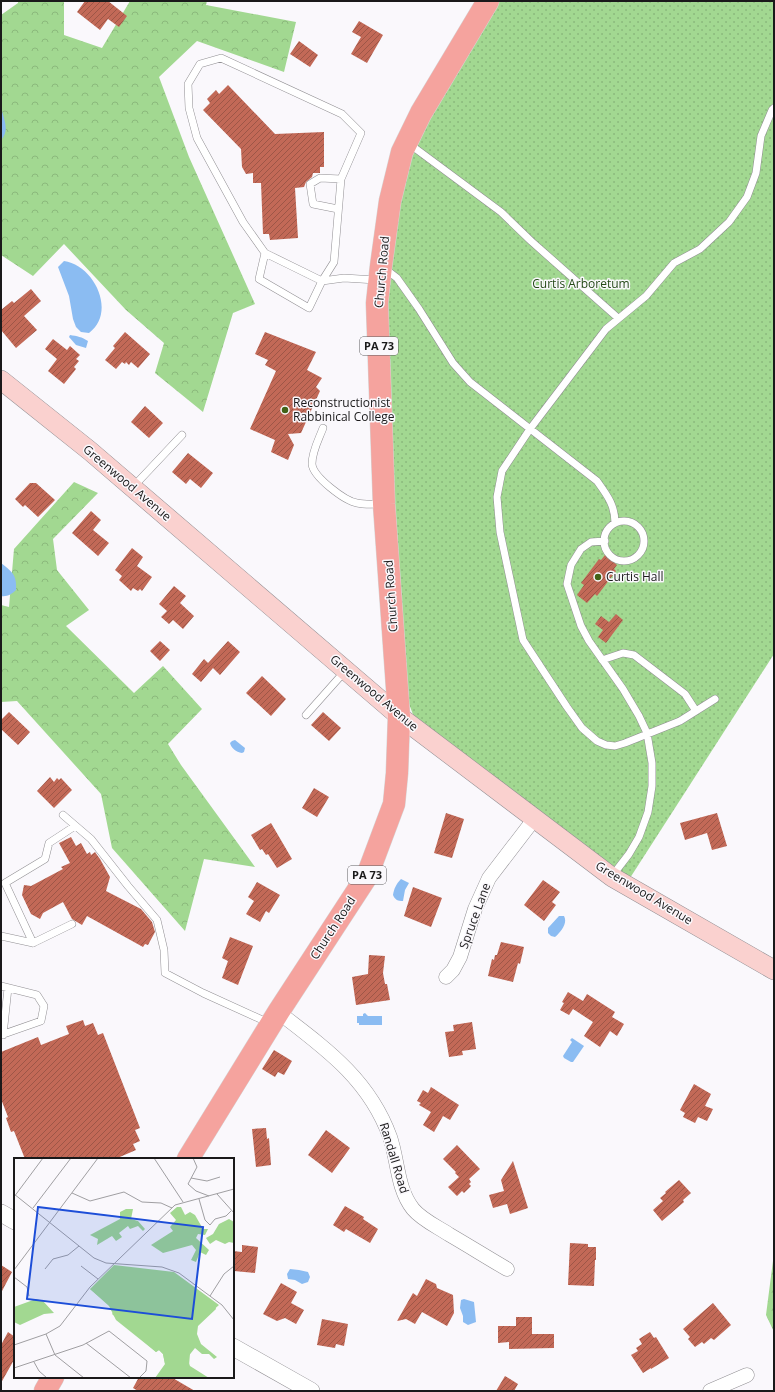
<svg xmlns="http://www.w3.org/2000/svg" width="775" height="1392" font-family="'Open Sans',sans-serif">
<style>
.forest{fill:url(#forest-crowns)}
.park{fill:url(#park-dots)}
.water{fill:#8bbcf2}
.building{fill:url(#building-hatch)}
.lines{fill:none;stroke-linecap:round;stroke-linejoin:round}
.service-casing{stroke:#918f93;stroke-width:8}
.minor-casing{stroke:#918f93;stroke-width:15}
.tertiary-casing{stroke:#918f93;stroke-width:18}
.secondary-casing{stroke:#918f93;stroke-width:20}
.primary-casing{stroke:#d6d6d6;stroke-width:23}
.service{stroke:#fff;stroke-width:7}
.minor{stroke:#fff;stroke-width:14}
.tertiary{stroke:#fff;stroke-width:17}
.secondary{stroke:#fad1cf;stroke-width:19}
.primary{stroke:#f5a39e;stroke-width:22}
.poi-dot{fill:#416218;stroke:#faf8fc;stroke-width:1.5}
.labels{text-anchor:middle;stroke-width:3;stroke-linejoin:round;paint-order:stroke}
.shield{fill:#faf8fc;stroke:#5d5c5e;stroke-width:1}
.shield-label{font-size:11px;font-weight:bold;fill:#1a191a}
.street-label{font-size:12px;fill:#1a191a;stroke:#faf8fc}
.park-label{font-size:12px;fill:#254a18;stroke:#faf8fc}
.poi-label{font-size:12px;fill:#1a191a;stroke:#faf8fc;text-anchor:start}
.inset-road{fill:none;stroke:#a09fa2;stroke-width:1}
.view{fill:#1d4ed8;fill-opacity:0.15;stroke:#1d4ed8;stroke-width:2}
.inset-edge{fill:none;stroke:#1a191a;stroke-width:2}
</style>
<defs>
<pattern id="forest-crowns" width="20" height="18" patternUnits="userSpaceOnUse"><rect width="20" height="18" fill="#a2d891"/><path d="M2 6a3 3 0 1 1 6 0M12 15a3 3 0 1 1 6 0" fill="none" stroke="#8bb97c"/></pattern>
<pattern id="park-dots" width="8" height="8" patternUnits="userSpaceOnUse"><rect width="8" height="8" fill="#a2d891"/><path d="M2 2h.1M6 6h.1" fill="none" stroke="#8bb97c" stroke-width="1.8" stroke-linecap="round"/></pattern>
<pattern id="building-hatch" width="6" height="6" patternUnits="userSpaceOnUse"><rect width="6" height="6" fill="#c26957"/><path d="M-1 1l2-2M0 6l6-6M5 7l2-2" fill="none" stroke="#9d5647"/></pattern>
</defs>
<rect width="100%" height="100%" fill="#faf8fc"/>
<path class="forest" d="M18 1H64V35L102 48 130 1H207L206 5 296 22 284 72 197 41 159 77 189 157 255 304 233 313 203 412 155 373 164 343 126 310 64 244 33 276 1 255V15L18 3Z
M74 482 98 493 53 539 57 570 89 610 66 626 134 693 163 666 202 709 168 744 181 765 255 867 204 859 185 931 112 848 101 794 17 701 1 702V605L9 607 14 549Z
M774 1253V1332L766 1315Z"/>
<path class="park" d="M498 1H774V654L630 878 617 870 414 717 409 704 394 491 387 289 389 249 413 148Z"/>
<path class="water" d="M1 108C4 119 10 131 1 140Z
M64 261C94 265 117 312 89 333L81 332 76 327 73 319 69 296 58 267Z
M70 335C77 336 82 337 88 341L86 348 76 345 69 337Z
M1 563C12 572 17 574 16 590 12 594 7 597 1 596Z
M235 740 245 748 244 752 242 753C236 752 231 748 230 743L232 741Z
M401 879 409 883 405 890 403 901C398 901 395 900 393 895 394 889 396 884 401 879Z
M559 916H564C568 923 561 932 555 937L551 936 548 933V928Z
M365 1013 368 1016H382V1025H359V1023H357V1016H363V1014Z
M572 1038 584 1046 573 1062H571L564 1058 563 1056 572 1042 570 1040Z
M290 1269 299 1270 308 1272 310 1277 308 1282 302 1284 295 1280 288 1279 287 1274Z
M464 1299 474 1302 476 1322 468 1325 463 1322V1316L460 1308 461 1300Z"/>
<path class="building" d="M85 1H108L127 16 119 27 108 19 100 30 77 12Z
M359 21 383 35 367 63 351 54 361 37 352 32Z
M299 41 318 55 310 67 290 54Z
M228 85 275 134 324 132V167H320V173H313L312 177 306 182 304 187 295 188 298 238 270 240 269 234H263L261 183H253V173L246 174 242 167 241 149 203 110 210 103 207 99 216 90 219 94Z
M31 289 41 301 24 316 37 330 16 348 1 330V310L12 301 14 303Z
M125 332 150 354 138 368 131 362 129 365 126 362 125 364 122 362 116 369 105 360 115 348 113 346Z
M265 332 316 352 307 370 322 378 316 387 320 391 301 433 288 434 294 445 288 460 271 452 275 440 250 429 276 371 265 365 268 360 255 354Z
M53 339 67 350 70 346 80 355 76 359 79 361 74 367 76 369 64 384 48 371 57 359 45 349Z
M145 406 163 423 149 438 131 422Z
M188 453 213 473 201 488 190 479 186 484 172 472Z
M30 483H36L55 500 38 517 25 505 23 507 15 499Z
M91 511 101 520 93 530 109 543 98 556 72 533Z
M132 548 143 557 137 566 152 577 142 591 140 589 138 591 133 588 131 591 119 580 122 576 115 570Z
M605 555 617 565 614 569 616 571 597 596 595 594 587 603 577 595 584 585 581 583 599 559 601 560Z
M174 586 186 596 180 603 194 616 183 629 173 620 169 624 161 617 167 611 159 604Z
M616 614 623 620 606 643 598 637 603 630 595 624 601 616 609 622Z
M160 641 170 650 160 661 150 651Z
M228 641 240 652 220 675 213 668 201 682 192 674 204 659 208 663Z
M262 676 286 699 271 716 246 693Z
M9 712 30 732 18 745 1 729V720Z
M323 712 341 728 329 741 311 725Z
M50 777 54 782 57 778 59 780 61 778 72 790 54 808 37 791Z
M314 788 329 797 317 817 302 808Z
M446 813 464 819 452 858 434 853Z
M717 813 727 846 712 850 707 833 685 840 680 823Z
M271 823 292 859 277 868 268 854 266 855 262 849 260 850 251 835Z
M71 837 76 846 81 843 87 854 90 852 91 855 95 852 100 859 110 877 106 891 141 909 152 922 155 932 148 945 145 944 143 947 87 916 82 925 72 919 63 902 43 913 40 919 31 914 22 895 24 885 31 886 63 869 61 867 70 863 59 843Z
M543 880 560 892 552 902 556 905 544 921 524 905Z
M257 882 280 895 269 913 266 911 260 922 246 914 254 901 248 897Z
M413 887 442 898 431 927 404 916Z
M230 937 253 946 238 985 222 978 228 961 222 958Z
M501 942 524 947 520 964 518 963 513 982 488 976 492 959 494 960 495 955H497Z
M369 955 385 956 383 973 385 984H387L390 1000 356 1005 352 977 368 974Z
M568 992 583 1001 587 994 615 1012 612 1017 624 1024 617 1036 610 1031 600 1047 584 1036 593 1022 573 1009 569 1015 560 1010 564 1003 562 1002Z
M83 1020 85 1026 93 1023 98 1035 103 1033 140 1128 135 1130 140 1141 133 1144 136 1150 115 1159H25L14 1131 11 1132 6 1118 8 1117 1 1099V1052L38 1037 41 1045 69 1034 66 1026Z
M472 1022 476 1049 462 1051 463 1055 449 1057 445 1032 454 1031 453 1025Z
M274 1050 292 1061 284 1075 278 1072 275 1077 262 1069Z
M694 1084 711 1094 705 1106 713 1109 707 1121 698 1117 695 1123 683 1117 685 1113 680 1110Z
M431 1087 459 1105 450 1120 443 1116 434 1132 423 1125 431 1112 419 1105 421 1103 417 1101 423 1090 428 1093Z
M266 1128 267 1139 269 1138 271 1165 256 1167 252 1129Z
M326 1130 350 1148 332 1173 308 1155Z
M457 1145 480 1169 469 1179 471 1182 469 1184 471 1186 464 1193 462 1191 457 1196 448 1187 459 1177 455 1173 456 1172 443 1159Z
M513 1161 528 1208 510 1214 507 1204 493 1208 489 1195 504 1191 501 1180Z
M679 1180 691 1193 683 1200 684 1202 662 1221 653 1210 663 1201 660 1198 666 1193 665 1192Z
M345 1206 364 1217 363 1219 378 1229 370 1243 346 1229 344 1232 333 1225Z
M570 1243 588 1244V1247H596V1260H595L594 1286 568 1285Z
M242 1245 258 1247 255 1273 234 1271 233 1251 242 1252Z
M1 1265 12 1272 1 1293Z
M426 1279 436 1284 437 1288 453 1295 454 1313 447 1326 422 1312 415 1324 406 1319 397 1321 413 1293 417 1296Z
M281 1283 297 1292 291 1303 304 1310 296 1324 285 1318 277 1321 263 1314Z
M713 1303 731 1325 714 1340 711 1338 704 1344 702 1342 695 1347 688 1339 690 1337 683 1329Z
M516 1317H532V1334H554V1348L509 1349V1342L498 1343V1326H516Z
M322 1319 348 1324 344 1346 336 1344 335 1348 317 1345Z
M8 1332 15 1337V1358L1 1383V1345Z
M650 1332 654 1338 656 1337 669 1358 651 1369V1368L643 1373 631 1355 638 1351 636 1348 642 1344 639 1339Z
M505 1376 518 1384 514 1391H496Z
M139 1377H171L195 1391H138L133 1388Z"/>
<g class="lines">
<g class="service-casing">
<path id="service" d="M408 143 501 212 531 241 618 318
M338 209 313 204 310 184 320 178 341 179 334 262 322 281 309 308 259 279 265 253 322 281 344 278 376 280
M265 253 243 222 197 138 189 108 188 84 200 64 221 58 342 114 361 133 341 179
M384 268 397 278 419 309 453 363 470 382 597 481C607 495 615 505 615 523
M323 428C319 439 312 451 312 464 313 477 345 501 357 503 365 505 374 504 382 504
M133 487 182 435
M604 541a20 20 0 1 1 40 0a20 20 0 1 1-40 0Z
M605 541 591 542 581 549 571 565 567 584 581 626 589 641 623 689 639 716 647 733 652 763V786L648 812 639 837 629 854 612 876
M602 660 623 653 634 655 685 694 696 711
M715 699 680 721 625 743 615 746 606 745 597 741 582 728 567 707 523 640 500 532 497 497 502 471 530 429 606 329 646 296 674 263 700 249 729 222 747 197 756 173 761 136 772 110 774 108
M306 715 346 670
M63 815 91 839 128 886 157 920 164 950 165 973 203 993 269 1023
M72 924 33 943 5 883 45 859 49 843 75 826
M1 936 33 943
M1 986 37 995 44 1006 41 1021 1 1035
M3 1035 8 988"/>
</g>
<g class="minor-casing">
<path id="minor" d="M446 977 453 970 460 957 475 909 489 878 535 818
M278 1012C325 1048 369 1079 390 1137 398 1160 397 1189 413 1209 422 1220 438 1227 450 1235 469 1246 488 1258 507 1269
M710 1391 747 1375"/>
</g>
<g class="tertiary-casing">
<path id="tertiary" d="M1 1213 15 1221
M233 1347 311 1391"/>
</g>
<g class="secondary-casing">
<path id="secondary" d="M1 380 90 451 399 716 612 877 774 970"/>
</g>
<g class="primary-casing">
<path id="primary" d="M188 1159 279 1011 367 876 394 804 397 773 399 716 384 504 377 303 381 266 390 201 402 152 421 113 488 1
M45 1391 53 1377"/>
</g>
<use href="#service" class="service"/>
<use href="#minor" class="minor"/>
<use href="#tertiary" class="tertiary"/>
<use href="#secondary" class="secondary"/>
<use href="#primary" class="primary"/>
</g>
<g class="poi-dot">
<circle cx="285" cy="410" r="4"/>
<circle cx="598" cy="577" r="4"/>
</g>
<g class="labels">
<g class="shield">
<rect x="360" y="337" width="38" height="18" rx="3"/>
<rect x="348" y="866" width="38" height="18" rx="3"/>
</g>
<g class="shield-label">
<text x="379" y="350">PA 73</text>
<text x="367" y="879">PA 73</text>
</g>
<g class="street-label">
<text transform="translate(382 272) rotate(-85)" y="4">Church Road</text>
<text transform="translate(127 483) rotate(40)" y="4">Greenwood Avenue</text>
<text transform="translate(391 596) rotate(-94)" y="4">Church Road</text>
<text transform="translate(374 693) rotate(40)" y="4">Greenwood Avenue</text>
<text transform="translate(644 893) rotate(31)" y="4">Greenwood Avenue</text>
<text transform="translate(475 916) rotate(-70)" y="4">Spruce Lane</text>
<text transform="translate(333 928) rotate(-57)" y="4">Church Road</text>
<text transform="translate(394 1158) rotate(73)" y="4">Randall Road</text>
</g>
<g class="park-label">
<text x="581" y="288">Curtis Arboretum</text>
</g>
<g class="poi-label">
<text x="293" y="407">Reconstructionist<tspan x="293" dy="14">Rabbinical College</tspan></text>
<text x="606" y="581">Curtis Hall</text>
</g>
</g>
<g transform="translate(14 1158)">
<rect width="220" height="220" fill="#faf8fc"/>
<path d="M163 49H167L171 57 176 54 181 57 189 71H194L191 77 184 76 182 80 195 92 192 97 186 94 182 104 177 102 182 92 178 87 149 95 137 87 159 73 156 69 162 62 156 55ZM112 51H119L117 61 124 63 131 71 129 73 124 68 116 71 114 68 105 75 108 79 102 83 98 78 83 87 84 81 76 77 106 61V54ZM215 61 220 64V85L215 84 211 86 202 82 196 86 192 80 199 76 205 66ZM76 131 201 148 202 151 184 168 183 176 187 186 203 199 200 201 195 196H188L181 190 173 200 176 208 195 220H167L151 206 149 196 145 192 142 194 102 162 95 148ZM22 141 29 143 40 155 30 156 6 167 0 164V149Z" fill="#a2d891"/>
<path d="M100 107 160 114 205 147 178 171 174 220H141L151 206 149 196 145 192 142 194 98 156 101 152 76 131Z" fill="#a2d891"/>
<path class="inset-road" d="M140 0 169 44M179 0 183 9 174 26 182 33 195 38M177 20 193 23 206 19M58 35 76 43 110 34 128 44 147 45 158 50M0 36 80 100 92 105 148 109 165 115 208 147 220 162M203 36 220 55M0 39 29 0M185 41 191 62 196 67 201 61 212 58 217 53M19 50 57 0M67 108 84 121M31 111 39 101 54 97 65 88M0 112 84 0M0 119 13 129 15 138M196 138 210 116 220 108M32 176 41 197 70 220M72 185 117 220M0 187 32 176 46 168 76 129 161 47 220 31M20 204 25 213 33 220M0 210 69 187 95 173 133 203 132 213 125 220"/>
<path class="view" d="M24 49 189 69 178 161 13 141Z"/>
<rect width="220" height="220" class="inset-edge"/>
</g>
<rect width="775" height="1392" fill="none" stroke="#1a191a" stroke-width="4"/>
</svg>
